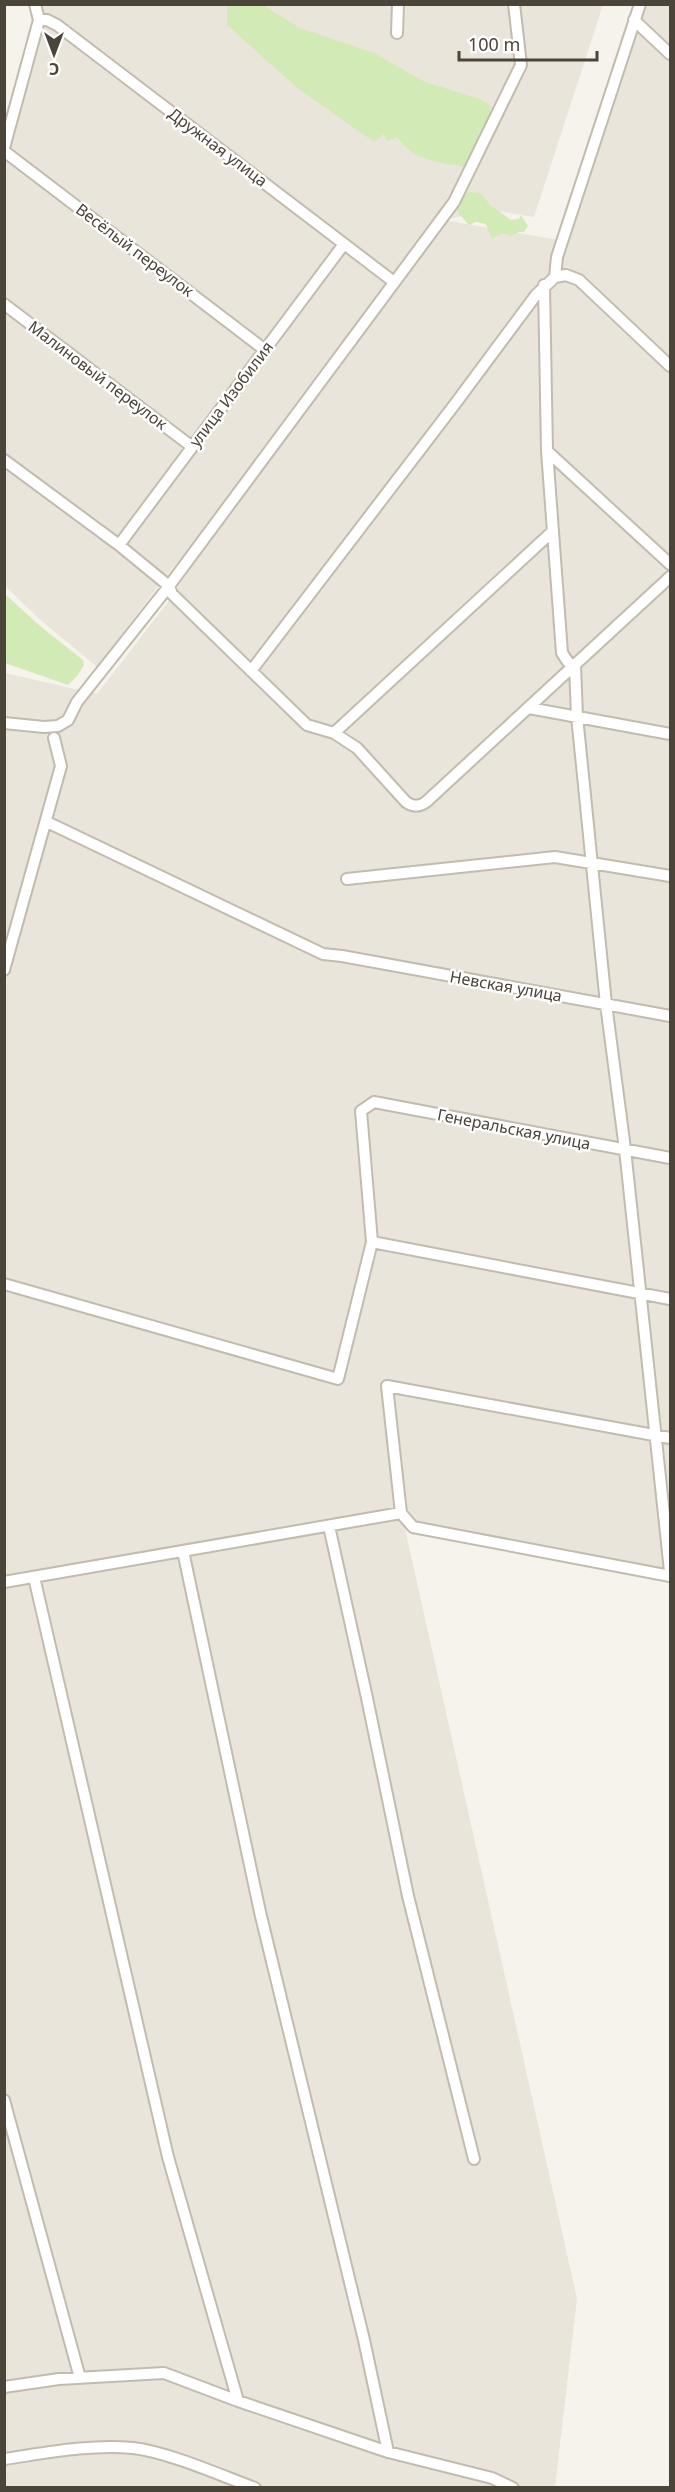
<svg xmlns="http://www.w3.org/2000/svg" width="675" height="2492" font-family="'Noto Sans',sans-serif">
<style>
.residential{fill:#eae5da}
.green{fill:#d2eab5}
.lines{fill:none;stroke-linecap:round;stroke-linejoin:round}
.minor-casing{stroke:#c2bbae;stroke-width:14}
.minor{stroke:#fff;stroke-width:10}
.labels{text-anchor:middle;stroke-width:5;stroke-linejoin:round;paint-order:stroke}
.street-label{font-size:16px;fill:#4b4439;stroke:#fff}
</style>
<rect width="100%" height="100%" fill="#f6f3ec"/>
<path class="residential" d="M30 5H603L534 217 491 210 443 220 565 241 640 5H670V1582L409 1530 403 1512 5 1581V673L97 694 168 602 276 442 166 576 97 667 37 617 5 586 4 148 39 20Z
M402 1515 577 2299 555 2487 5 2488V1584Z"/>
<path class="green" d="M227 5H263L300 28 374 53 425 82 480 99 491 106 489 125 466 167C438 162 415 162 397 137L387 141 384 134 374 142 296 87 227 25Z
M469 192 481 193 490 205 511 220 519 219 521 215 528 226 524 232H519L510 236 502 233 492 239 486 224 476 222 469 225 458 213V201Z
M5 594 40 626 83 660 84 665 78 675 68 685 5 663Z"/>
<g class="lines">
<g class="minor-casing">
<path id="minor" d="M39 20H47L57 25 394 282
M634 20 670 54
M397 33 398 4
M4 148 39 20 35 4
M4 151 265 350
M555 277 557 257 640 4
M544 285 547 451 562 653 568 662 575 665
M4 304 191 446
M547 451 670 564
M4 460 119 545 169 586 172 594 307 725 334 733 357 748 406 802C413 807 419 807 426 802L670 577
M119 545 344 244
M575 665 577 716 606 1004 625 1149 670 1571
M251 671 455 404 536 295 555 277 566 275 579 280 670 366
M529 708 670 734
M4 723 44 727 58 726 68 720 77 702 169 586 454 202 521 65 514 4
M334 733 553 531
M47 822 323 954 342 956 670 1016
M347 879 555 857 670 876
M4 970 61 766 54 738
M372 1242 670 1299
M4 1284 338 1379 372 1242 361 1111 374 1102 670 1158
M405 1518 401 1513 387 1386 670 1438
M329 1526 367 1698 408 1896 474 2159
M183 1551 260 1912 364 2340 388 2452
M34 1577 168 2157 238 2401
M4 1582 401 1513 413 1527 670 1576
M4 2100 80 2378
M4 2387 59 2379 164 2373 238 2401 388 2452 492 2478 513 2488
M4 2459C46 2453 90 2444 133 2448 168 2452 220 2475 255 2488"/>
</g>
<use href="#minor" class="minor"/>
</g>
<g class="labels">
<g class="street-label">
<text transform="translate(218 147) rotate(37)" y="6">Дружная улица</text>
<text transform="translate(135 250) rotate(37)" y="6">Весёлый переулок</text>
<text transform="translate(98 375) rotate(37)" y="6">Малиновый переулок</text>
<text transform="translate(231 394) rotate(-53)" y="6">улица Изобилия</text>
<text transform="translate(506 986) rotate(10)" y="6">Невская улица</text>
<text transform="translate(514 1129) rotate(11)" y="6">Генеральская улица</text>
</g>
</g>
<rect width="675" height="2492" fill="none" stroke="#4b4439" stroke-width="12"/>
<g transform="translate(54 54) rotate(180)" stroke="#ffffff" stroke-width="4.5" paint-order="stroke">
<path d="M0-4.5L10 22L0 15L-10 22Z" fill="#4b4439"/>
<text y="-9" font-size="16" font-weight="bold" text-anchor="middle" fill="#4b4439">С</text>
</g>
<path d="M459 51v9h138v-9" fill="none" stroke="#4b4439" stroke-width="3"/>
<text x="468" y="51" font-size="18" fill="#4b4439" stroke="#ffffff" stroke-width="4.5" paint-order="stroke">100 m</text>
</svg>
